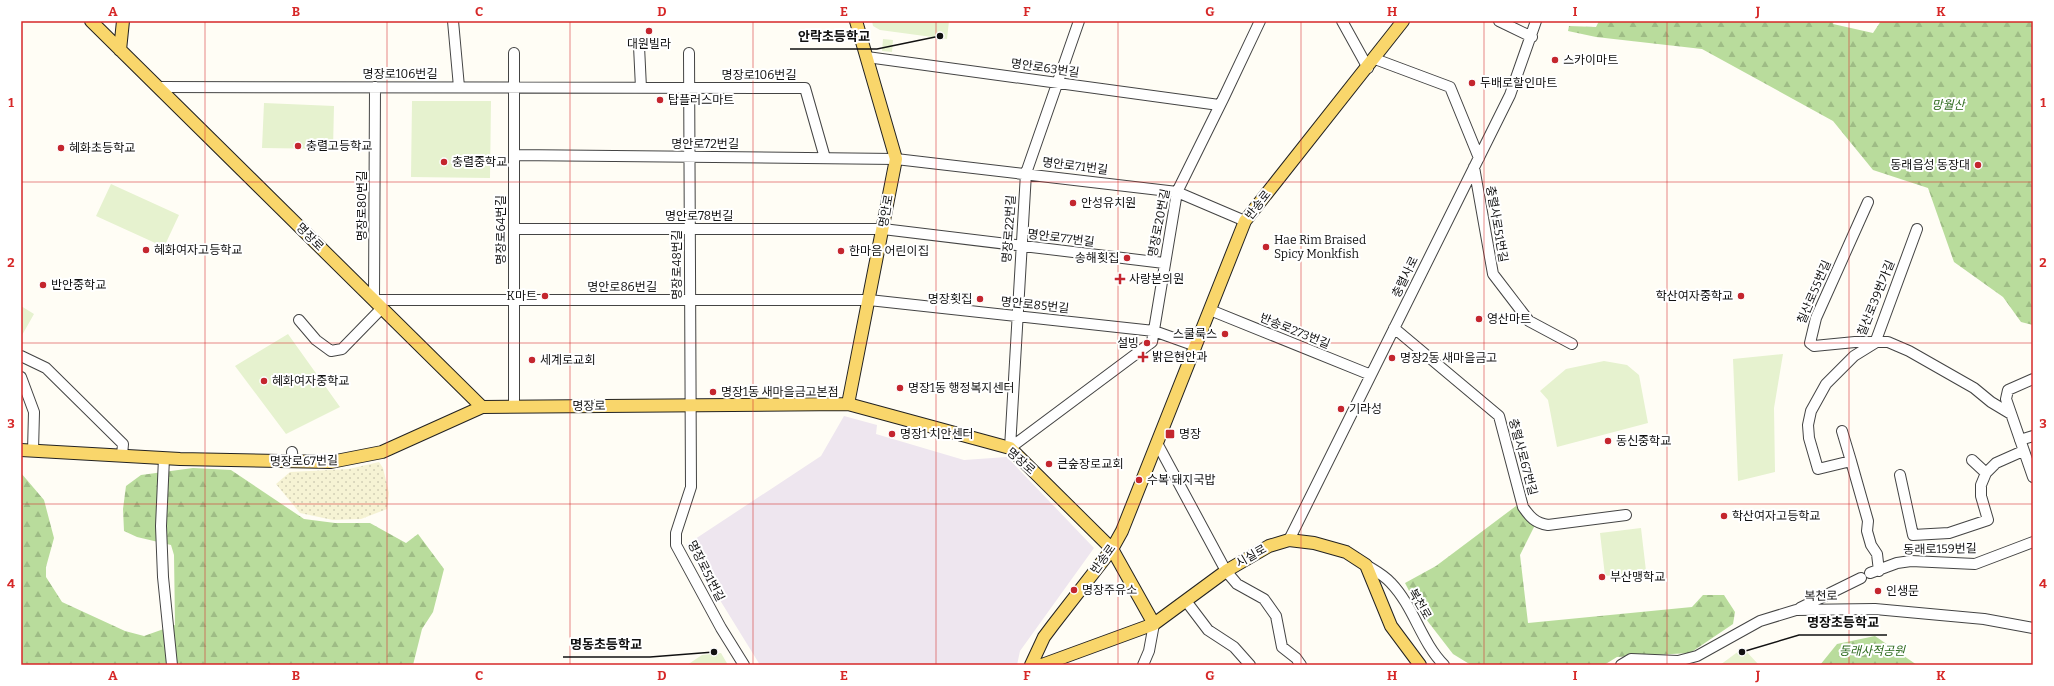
<svg xmlns="http://www.w3.org/2000/svg" width="2054" height="686" font-family="Bitter,'Noto Sans KR',serif">
<style>
.industrial{fill:#eee6ef}
.farmland{fill:url(#farmland-dots)}
.forest{fill:url(#forest-firs)}
.pitch{fill:#e6f2cf}
.lines{fill:none;stroke-linecap:round;stroke-linejoin:round}
.minor-casing{stroke:#444;stroke-width:12}
.major-casing{stroke:#222;stroke-width:14}
.minor{stroke:#fff;stroke-width:10}
.major{stroke:#f9d66b;stroke-width:12}
.grid{fill:none;stroke:#d62828;stroke-width:1;stroke-opacity:0.55}
.poi-dot{fill:#c4262e;stroke:#fff;stroke-width:1.5}
.labels{text-anchor:middle;stroke-width:4;stroke-linejoin:round;paint-order:stroke}
.poi-label{font-size:12px;fill:#111;stroke:#fff;text-anchor:start}
.street-label{font-size:12px;fill:#111;stroke:#fff}
.park-label{font-size:12px;font-style:italic;fill:#2f6b1f;stroke:#fff}
.leader{fill:none;stroke:#111;stroke-width:1.5}
.callout-dot{fill:#111;stroke:#fff;stroke-width:1.5}
.callout-label{font-size:13px;text-anchor:middle;font-weight:bold;fill:#111;stroke:#fff;stroke-width:4;stroke-linejoin:round;paint-order:stroke}
.neatline{fill:none;stroke:#d62828;stroke-width:1.5}
.grid-label{font-size:13px;text-anchor:middle;font-weight:bold;fill:#d62828}
</style>
<defs>
<pattern id="farmland-dots" width="8" height="8" patternUnits="userSpaceOnUse"><rect width="8" height="8" fill="#f6f3d4"/><path d="M2 2h.1M6 6h.1" fill="none" stroke="#d2cfb5" stroke-width="1.8" stroke-linecap="round"/></pattern>
<pattern id="forest-firs" width="22" height="20" patternUnits="userSpaceOnUse"><rect width="22" height="20" fill="#b9dc9c"/><path d="M5 1l3.5 6h-7zM16 11l3.5 6h-7z" fill="#9ebc85"/></pattern>
</defs>
<rect width="100%" height="100%" fill="#fffdf5"/>
<path class="industrial" d="M844 416 877 425 876 434 964 460 1007 457 1094 548 1020 651 1017 665H760L686 545 821 456Z"/>
<path class="farmland" d="M379 462 383 468 389 493 387 509 361 519 333 520 300 513 276 484 290 472 349 469Z"/>
<path class="forest" d="M1599 21H1834L1833 24 1873 33 1881 21H2033V325L2021 322 2003 297 1954 262 1928 188 1873 170 1833 121 1702 49 1596 37 1568 31 1569 26 1596 27Z
M193 468 231 470 304 519 335 523H370L406 543 418 534 444 569 433 612 422 629 413 665H21V473L44 500 54 538 46 567V577L62 602 125 631 144 636 175 625 174 555 171 545 137 537 124 531 123 509 126 486 141 475Z
M1516 506 1535 525 1520 555 1528 623 1692 607 1703 595H1724L1735 612 1733 624 1690 653 1617 657 1604 665H1471L1453 654 1419 610 1405 583 1436 566Z
M1875 636 1917 665H1820L1837 644Z"/>
<path class="pitch" d="M872 21H949L947 39 880 30 873 26Z
M883 39 893 40 892 52 882 51Z
M412 101H491L490 178 411 177Z
M264 103 334 106 333 149 262 148Z
M111 184 179 215 164 247 96 216Z
M21 306 34 314 21 337Z
M288 334 340 407 286 434 235 366Z
M1783 354 1774 408 1775 472 1738 481 1733 359Z
M1604 361 1627 365 1639 375 1648 423 1557 447 1548 400 1540 391 1566 369Z
M1641 528 1646 571 1605 576 1600 533Z
M1743 648 1759 665H1720Z
M721 653 728 665H687L702 655Z"/>
<g class="lines">
<g class="minor-casing">
<path id="minor" d="M453 21 459 87
M1342 21 1368 68
M1499 21 1532 37
M639 46 641 88
M689 53 691 487 676 533V545L721 628 744 665
M867 57 1219 105
M1375 59 1450 87 1479 158
M158 87 805 88 825 158
M375 87 374 300H869L1154 331 1196 346
M514 155 896 159 1177 192 1245 221
M1474 167 1493 274 1529 321 1572 344
M1868 202 1816 318 1810 343 1814 346 1855 342H1888L1909 351 1974 388 1991 402 2011 414
M514 229H883L1164 263
M1210 310 1371 375
M299 320 316 340 331 351 342 349 382 308
M1394 328 1499 416 1523 507C1530 517 1535 523 1548 525L1626 515
M21 356 46 368 123 444 122 455
M21 377 34 412 33 451
M2033 379 2008 390 2006 399 2033 477
M514 407V53
M1842 431 1851 461
M2020 440 2033 436
M1157 443 1226 571 1237 584 1264 599 1276 616 1282 647 1296 658 1301 665
M1010 448 1152 342 1177 192 1224 97 1260 21
M1010 448 1026 173 1079 21
M292 452 293 462
M164 458 161 526 163 577 172 665
M1972 460 1986 473
M1900 475 1913 535 1949 533 1988 520 1981 496V485L1986 473 1996 463 2023 451
M1289 540 1510 95 1536 21
M1366 565C1374 570 1384 575 1391 583 1414 607 1421 642 1444 665
M1879 571 1877 554 1871 545 1867 531 1868 521 1851 461 1818 469 1809 438 1808 425 1811 411 1826 384 1854 356 1875 343 1917 229
M1870 573 1897 563 1911 561 1975 564 2033 542
M1186 601 1208 630 1234 647 1250 665
M1800 608 1861 578
M1143 665 1149 651 1154 624
M1621 665 1631 659 1678 661 1697 656 1760 621 1796 610 1875 609 1984 619 2033 628"/>
</g>
<g class="major-casing">
<path id="major" d="M91 21 482 407
M120 50 123 21
M848 404 896 159 856 21
M21 450 180 459 331 462 382 452 482 407 848 404 1010 448 1112 549 1154 624
M1031 665 1044 637 1053 625 1112 549 1122 531 1245 221 1403 21
M1042 665 1154 624 1226 571 1269 546 1289 540 1314 543 1346 552 1366 565 1391 626 1420 665"/>
</g>
<use href="#minor" class="minor"/>
<use href="#major" class="major"/>
</g>
<path class="grid" d="M205 21V665M387 21V665M570 21V665M753 21V665M936 21V665M1118 21V665M1301 21V665M1484 21V665M1667 21V665M1849 21V665M21 182H2033M21 343H2033M21 504H2033"/>
<g class="poi-dot">
<circle cx="649" cy="31" r="4"/>
<circle cx="1555" cy="60" r="4"/>
<circle cx="1472" cy="83" r="4"/>
<circle cx="660" cy="100" r="4"/>
<circle cx="298" cy="146" r="4"/>
<circle cx="61" cy="148" r="4"/>
<circle cx="444" cy="162" r="4"/>
<circle cx="1978" cy="165" r="4"/>
<circle cx="1073" cy="203" r="4"/>
<circle cx="1266" cy="247" r="4"/>
<circle cx="146" cy="250" r="4"/>
<circle cx="841" cy="251" r="4"/>
<circle cx="1127" cy="258" r="4"/>
<path d="M1118 273h4v4h4v4h-4v4h-4v-4h-4v-4h4z"/>
<circle cx="43" cy="285" r="4"/>
<circle cx="545" cy="296" r="4"/>
<circle cx="1741" cy="296" r="4"/>
<circle cx="980" cy="299" r="4"/>
<circle cx="1479" cy="319" r="4"/>
<circle cx="1225" cy="334" r="4"/>
<circle cx="1147" cy="343" r="4"/>
<path d="M1141 351h4v4h4v4h-4v4h-4v-4h-4v-4h4z"/>
<circle cx="1392" cy="358" r="4"/>
<circle cx="532" cy="360" r="4"/>
<circle cx="264" cy="381" r="4"/>
<circle cx="900" cy="388" r="4"/>
<circle cx="713" cy="392" r="4"/>
<circle cx="1341" cy="409" r="4"/>
<circle cx="892" cy="434" r="4"/>
<rect x="1165" y="429" width="10" height="10" rx="2"/>
<circle cx="1608" cy="441" r="4"/>
<circle cx="1049" cy="464" r="4"/>
<circle cx="1139" cy="480" r="4"/>
<circle cx="1724" cy="516" r="4"/>
<circle cx="1602" cy="577" r="4"/>
<circle cx="1074" cy="590" r="4"/>
<circle cx="1878" cy="591" r="4"/>
</g>
<g class="labels">
<g class="poi-label">
<text x="649" y="48" text-anchor="middle">대원빌라</text>
<text x="1563" y="64">스카이마트</text>
<text x="1480" y="87">두배로할인마트</text>
<text x="668" y="104">탑플러스마트</text>
<text x="306" y="150">충렬고등학교</text>
<text x="69" y="152">혜화초등학교</text>
<text x="452" y="166">충렬중학교</text>
<text x="1970" y="169" text-anchor="end">동래읍성 동장대</text>
<text x="1081" y="207">안성유치원</text>
<text x="1274" y="244">Hae Rim Braised<tspan x="1274" dy="14">Spicy Monkfish</tspan></text>
<text x="154" y="254">혜화여자고등학교</text>
<text x="849" y="255">한마음 어린이집</text>
<text x="1119" y="262" text-anchor="end">송해횟집</text>
<text x="1129" y="283">사랑본의원</text>
<text x="51" y="289">반안중학교</text>
<text x="537" y="300" text-anchor="end">K마트</text>
<text x="1733" y="300" text-anchor="end">학산여자중학교</text>
<text x="972" y="303" text-anchor="end">명장횟집</text>
<text x="1487" y="323">영산마트</text>
<text x="1217" y="338" text-anchor="end">스쿨룩스</text>
<text x="1139" y="347" text-anchor="end">설빙</text>
<text x="1152" y="361">밝은현안과</text>
<text x="1400" y="362">명장2동 새마을금고</text>
<text x="540" y="364">세계로교회</text>
<text x="272" y="385">혜화여자중학교</text>
<text x="908" y="392">명장1동 행정복지센터</text>
<text x="721" y="396">명장1동 새마을금고본점</text>
<text x="1349" y="413">기라성</text>
<text x="900" y="438">명장1 치안센터</text>
<text x="1179" y="438">명장</text>
<text x="1616" y="445">동신중학교</text>
<text x="1057" y="468">큰숲장로교회</text>
<text x="1147" y="484">수복 돼지국밥</text>
<text x="1732" y="520">학산여자고등학교</text>
<text x="1610" y="581">부산맹학교</text>
<text x="1082" y="594">명장주유소</text>
<text x="1886" y="595">인생문</text>
</g>
<g class="street-label">
<text transform="translate(1045 68) rotate(8)" y="4">명안로63번길</text>
<text x="400" y="78">명장로106번길</text>
<text x="759" y="79">명장로106번길</text>
<text x="705" y="148">명안로72번길</text>
<text transform="translate(1075 166) rotate(7)" y="4">명안로71번길</text>
<text transform="translate(1258 205) rotate(-52)" y="4">반송로</text>
<text transform="translate(362 206) rotate(-90)" y="4">명장로80번길</text>
<text transform="translate(886 211) rotate(-80)" y="4">명안로</text>
<text x="699" y="220">명안로78번길</text>
<text transform="translate(1159 223) rotate(-79)" y="4">명장로20번길</text>
<text transform="translate(1497 224) rotate(80)" y="4">충렬사로51번길</text>
<text transform="translate(1009 229) rotate(-86)" y="4">명장로22번길</text>
<text transform="translate(501 230) rotate(-90)" y="4">명장로64번길</text>
<text transform="translate(310 237) rotate(45)" y="4">명장로</text>
<text transform="translate(1061 238) rotate(7)" y="4">명안로77번길</text>
<text transform="translate(677 265) rotate(-90)" y="4">명장로48번길</text>
<text transform="translate(1405 277) rotate(-64)" y="4">충렬사로</text>
<text x="622" y="291">명안로86번길</text>
<text transform="translate(1814 292) rotate(-67)" y="4">칠산로55번길</text>
<text transform="translate(1876 298) rotate(-68)" y="4">칠산로39번가길</text>
<text transform="translate(1035 305) rotate(6)" y="4">명안로85번길</text>
<text transform="translate(1295 331) rotate(22)" y="4">반송로273번길</text>
<text transform="translate(589 406) rotate(-1)" y="4">명장로</text>
<text transform="translate(1523 457) rotate(75)" y="4">충렬사로67번길</text>
<text transform="translate(304 461) rotate(-1)" y="4">명장로67번길</text>
<text transform="translate(1021 461) rotate(41)" y="4">명장로</text>
<text transform="translate(1940 549) rotate(-1)" y="4">동래로159번길</text>
<text transform="translate(1251 556) rotate(-30)" y="4">시실로</text>
<text transform="translate(1103 559) rotate(-54)" y="4">반송로</text>
<text transform="translate(706 571) rotate(63)" y="4">명장로51번길</text>
<text transform="translate(1821 596) rotate(-1)" y="4">복천로</text>
<text transform="translate(1420 604) rotate(60)" y="4">복천로</text>
</g>
<g class="park-label">
<text x="1948" y="109">망월산</text>
<text x="1872" y="655">동래사적공원</text>
</g>
</g>
<path class="leader" d="M940 36L877 49H790M1742 652L1799 635H1887M714 652L650 657H563"/>
<g class="callout-dot">
<circle cx="940" cy="36" r="4"/>
<circle cx="1742" cy="652" r="4"/>
<circle cx="714" cy="652" r="4"/>
</g>
<g class="callout-label">
<text x="834" y="41">안락초등학교</text>
<text x="1843" y="627">명장초등학교</text>
<text x="606" y="649">명동초등학교</text>
</g>
<rect width="2054" height="686" fill="none" stroke="#ffffff" stroke-width="44"/>
<rect x="22" y="22" width="2010" height="642" class="neatline"/>
<g class="grid-label">
<text x="113" y="16">A</text>
<text x="296" y="16">B</text>
<text x="479" y="16">C</text>
<text x="662" y="16">D</text>
<text x="844" y="16">E</text>
<text x="1027" y="16">F</text>
<text x="1210" y="16">G</text>
<text x="1392" y="16">H</text>
<text x="1575" y="16">I</text>
<text x="1758" y="16">J</text>
<text x="1941" y="16">K</text>
<text x="11" y="107">1</text>
<text x="2043" y="107">1</text>
<text x="11" y="267">2</text>
<text x="2043" y="267">2</text>
<text x="11" y="428">3</text>
<text x="2043" y="428">3</text>
<text x="11" y="588">4</text>
<text x="2043" y="588">4</text>
<text x="113" y="680">A</text>
<text x="296" y="680">B</text>
<text x="479" y="680">C</text>
<text x="662" y="680">D</text>
<text x="844" y="680">E</text>
<text x="1027" y="680">F</text>
<text x="1210" y="680">G</text>
<text x="1392" y="680">H</text>
<text x="1575" y="680">I</text>
<text x="1758" y="680">J</text>
<text x="1941" y="680">K</text>
</g>
</svg>
